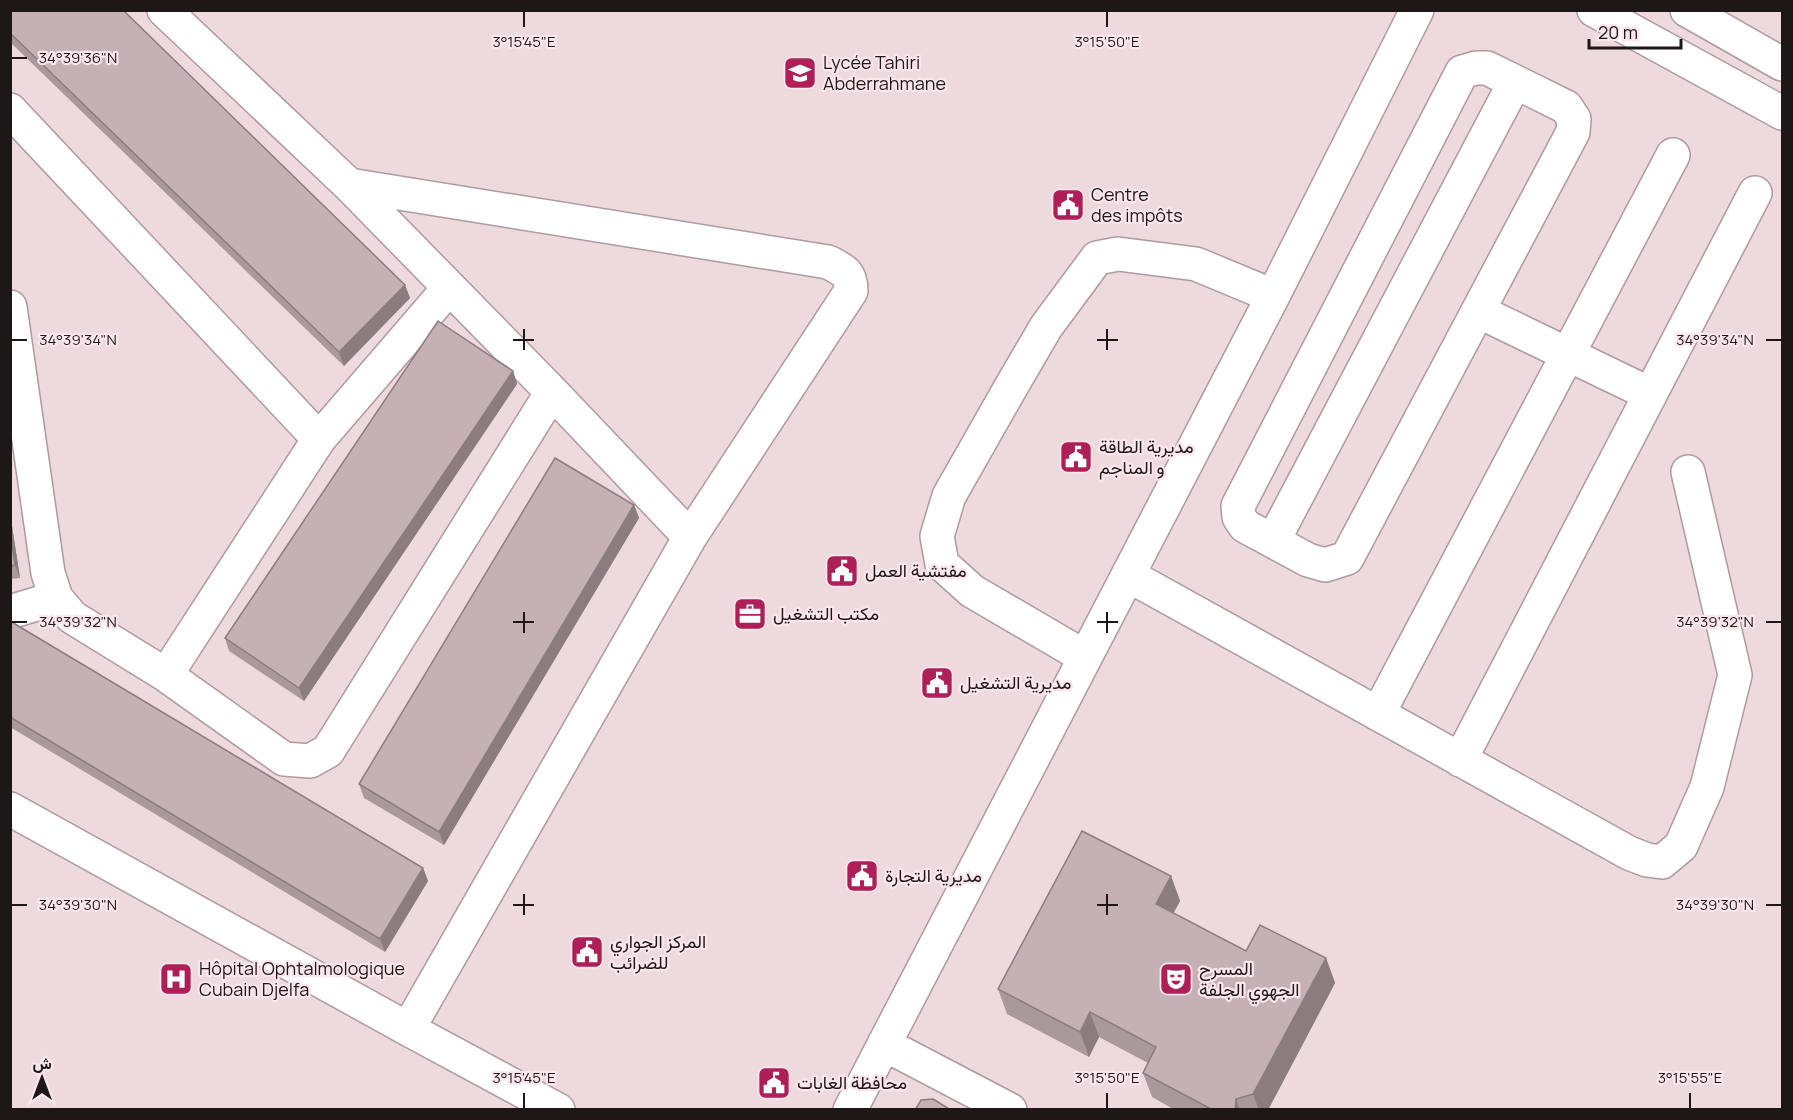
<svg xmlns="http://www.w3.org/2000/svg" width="1793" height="1120" font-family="Manrope,Vazirmatn,sans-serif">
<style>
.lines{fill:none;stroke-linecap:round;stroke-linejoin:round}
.minor-casing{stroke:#ae9a9f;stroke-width:36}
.major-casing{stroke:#ae9a9f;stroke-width:36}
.minor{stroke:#fff;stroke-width:33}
.major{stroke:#fff;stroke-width:33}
.wall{fill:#a9989c}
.shaded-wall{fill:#8a7c7f}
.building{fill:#c5b1b5;stroke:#8a7c7f;stroke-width:1.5}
.ticks{fill:none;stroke:#1e1718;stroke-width:2}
.labels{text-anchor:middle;stroke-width:4.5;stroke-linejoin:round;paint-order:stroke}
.poi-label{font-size:18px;fill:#1e1718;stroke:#fbe6eb;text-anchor:start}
.ticks-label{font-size:15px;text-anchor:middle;fill:#1e1718;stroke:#fbe6eb;stroke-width:4.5;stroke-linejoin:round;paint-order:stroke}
</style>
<rect width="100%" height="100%" fill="#eed9dd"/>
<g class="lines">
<g class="minor-casing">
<path id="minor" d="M164 10 349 185 552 392 690 537
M1476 68H1487L1566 107 1574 119 1573 132 1347 558 1325 565 1308 560 1245 526 1239 517 1238 506 1462 72Z
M10 110 319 439
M349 185 828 262C844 270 851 273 851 291L690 537 408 1029
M10 307 48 573 56 598 72 617 166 675 284 759 310 761 328 751 552 392
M1478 311 1650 394
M1273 541 1515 82
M1128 575 1629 853 1647 860 1662 862 1681 846 1707 787 1735 675 1688 472
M10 612 56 598
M1085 657 972 591 942 564 937 536 949 496 1011 387 1046 327 1097 258 1118 254 1196 264 1273 296
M166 675 319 439 449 288
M1378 714 1673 155
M1460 760 1755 193
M10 809 408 1029 558 1110
M884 1044 1010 1110
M850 1110 1273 296 1417 10"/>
</g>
<g class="major-casing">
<path id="major" d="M1594 10 1782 113
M1687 10 1782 64"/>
</g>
<use href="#minor" class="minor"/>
<use href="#major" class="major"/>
</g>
<path class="wall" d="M10 10 405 285 410 298 344 366 10 42Z
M513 371 517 384 304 701 229 651 225 638Z
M634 505 639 518 444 845 364 798 359 784Z
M10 513 20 578 10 579Z
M10 621 423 868 428 881 385 952 10 727Z
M1171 876 1180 901 1173 913 1246 951 1326 958 1335 983 1268 1110H1175L1152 1097 1143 1073 1148 1063 1099 1037 1089 1057 1007 1014 998 989Z"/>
<path class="shaded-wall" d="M405 285 410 298 344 366 339 352Z
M513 371 517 384 304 701 299 688Z
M634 505 639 518 444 845 439 832Z
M10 513 20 578 15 565 10 532Z
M423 868 428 881 385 952 380 939Z
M1171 876 1180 901 1165 929 1156 904Z
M1326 958 1335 983 1268 1110H1259L1253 1094Z
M1090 1012 1099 1037 1089 1057 1080 1032Z
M1236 1099 1240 1110H1235Z"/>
<path class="building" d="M10 10H123L405 285 339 352 10 33Z
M438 321 513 371 299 688 225 638Z
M555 458 634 505 439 832 359 784Z
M10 532 15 565 10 566Z
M10 621 423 868 380 939 10 717Z
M1082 831 1171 876 1156 904 1246 951 1260 925 1326 958 1253 1094 1236 1099 1235 1110H1213L1143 1073 1156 1047 1090 1012 1080 1032 998 989Z
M933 1099 951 1110H915L921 1100Z"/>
<path class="ticks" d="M524 12V27M1107 12V27M12 58H27M524 329V350M1107 329V350M12 340H27M513 340H534M1097 340H1118M1766 340H1781M524 612V633M1107 612V633M12 622H27M513 622H534M1097 622H1118M1766 622H1781M524 894V915M1107 894V915M12 905H27M513 905H534M1097 905H1118M1766 905H1781M524 1093V1108M1107 1093V1108M1690 1093V1108"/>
<defs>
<g id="school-square" transform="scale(1.725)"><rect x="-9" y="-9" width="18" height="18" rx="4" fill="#ae1f58" stroke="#fbe6eb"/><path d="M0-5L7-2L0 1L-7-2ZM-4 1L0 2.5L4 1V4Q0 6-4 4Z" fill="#fff"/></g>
<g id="civic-square" transform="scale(1.725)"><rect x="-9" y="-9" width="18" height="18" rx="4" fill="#ae1f58" stroke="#fbe6eb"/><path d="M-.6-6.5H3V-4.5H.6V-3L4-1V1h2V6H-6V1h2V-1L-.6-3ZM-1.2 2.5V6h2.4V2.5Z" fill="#fff"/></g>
<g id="office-square" transform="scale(1.725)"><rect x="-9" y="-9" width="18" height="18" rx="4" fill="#ae1f58" stroke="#fbe6eb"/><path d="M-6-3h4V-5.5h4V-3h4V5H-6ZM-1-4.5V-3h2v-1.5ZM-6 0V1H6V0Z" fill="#fff"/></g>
<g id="hospital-square" transform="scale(1.725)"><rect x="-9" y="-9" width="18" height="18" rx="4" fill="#ae1f58" stroke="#fbe6eb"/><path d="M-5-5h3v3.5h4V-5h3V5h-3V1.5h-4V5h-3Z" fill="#fff"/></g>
<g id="theatre-square" transform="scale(1.725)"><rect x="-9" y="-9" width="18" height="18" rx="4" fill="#ae1f58" stroke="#fbe6eb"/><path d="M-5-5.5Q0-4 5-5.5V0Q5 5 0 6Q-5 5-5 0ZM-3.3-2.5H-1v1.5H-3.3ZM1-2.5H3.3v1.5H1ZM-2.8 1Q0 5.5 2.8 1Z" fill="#fff"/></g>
</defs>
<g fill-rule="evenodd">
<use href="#school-square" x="800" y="73"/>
<use href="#civic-square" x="1068" y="205"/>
<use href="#civic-square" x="1076" y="457"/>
<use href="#civic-square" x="842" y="571"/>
<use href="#office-square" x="750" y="614"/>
<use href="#civic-square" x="937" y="683"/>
<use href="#civic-square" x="862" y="876"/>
<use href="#civic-square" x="587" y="952"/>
<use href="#hospital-square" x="176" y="979"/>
<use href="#theatre-square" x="1176" y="979"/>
<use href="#civic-square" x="774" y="1083"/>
</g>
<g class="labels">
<g class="poi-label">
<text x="823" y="69">Lycée Tahiri<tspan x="823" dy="21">Abderrahmane</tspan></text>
<text x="1091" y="201">Centre<tspan x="1091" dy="21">des impôts</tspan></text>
<text x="1099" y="453">مديرية الطاقة<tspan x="1099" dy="21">و المناجم</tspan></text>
<text x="865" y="577">مفتشية العمل</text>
<text x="773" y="620">مكتب التشغيل</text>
<text x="960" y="689">مديرية التشغيل</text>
<text x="885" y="882">مديرية التجارة</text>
<text x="610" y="948">المركز الجواري<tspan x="610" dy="21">للضرائب</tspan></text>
<text x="199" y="975">Hôpital Ophtalmologique<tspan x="199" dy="21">Cubain Djelfa</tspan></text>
<text x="1199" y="975">المسرح<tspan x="1199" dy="21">الجهوي الجلفة</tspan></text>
<text x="797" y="1089">محافظة الغابات</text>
</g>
</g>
<g class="ticks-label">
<text x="524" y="47">3°15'45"E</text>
<text x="1107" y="47">3°15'50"E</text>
<text x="78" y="63">34°39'36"N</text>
<text x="78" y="345">34°39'34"N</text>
<text x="1715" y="345">34°39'34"N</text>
<text x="78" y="627">34°39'32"N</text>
<text x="1715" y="627">34°39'32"N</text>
<text x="78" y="910">34°39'30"N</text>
<text x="1715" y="910">34°39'30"N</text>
<text x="524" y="1083">3°15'45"E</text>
<text x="1107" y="1083">3°15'50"E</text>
<text x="1690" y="1083">3°15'55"E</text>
</g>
<rect width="1793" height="1120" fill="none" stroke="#1e1718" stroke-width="24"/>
<g transform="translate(42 1078)" stroke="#fbe6eb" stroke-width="4.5" paint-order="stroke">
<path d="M0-4.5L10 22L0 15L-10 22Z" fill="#1e1718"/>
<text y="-9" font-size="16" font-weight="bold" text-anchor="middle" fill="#1e1718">ش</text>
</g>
<path d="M1589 39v9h92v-9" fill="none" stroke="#1e1718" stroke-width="3"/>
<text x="1598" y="39" font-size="18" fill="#1e1718" stroke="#fbe6eb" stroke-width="4.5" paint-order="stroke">20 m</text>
</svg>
